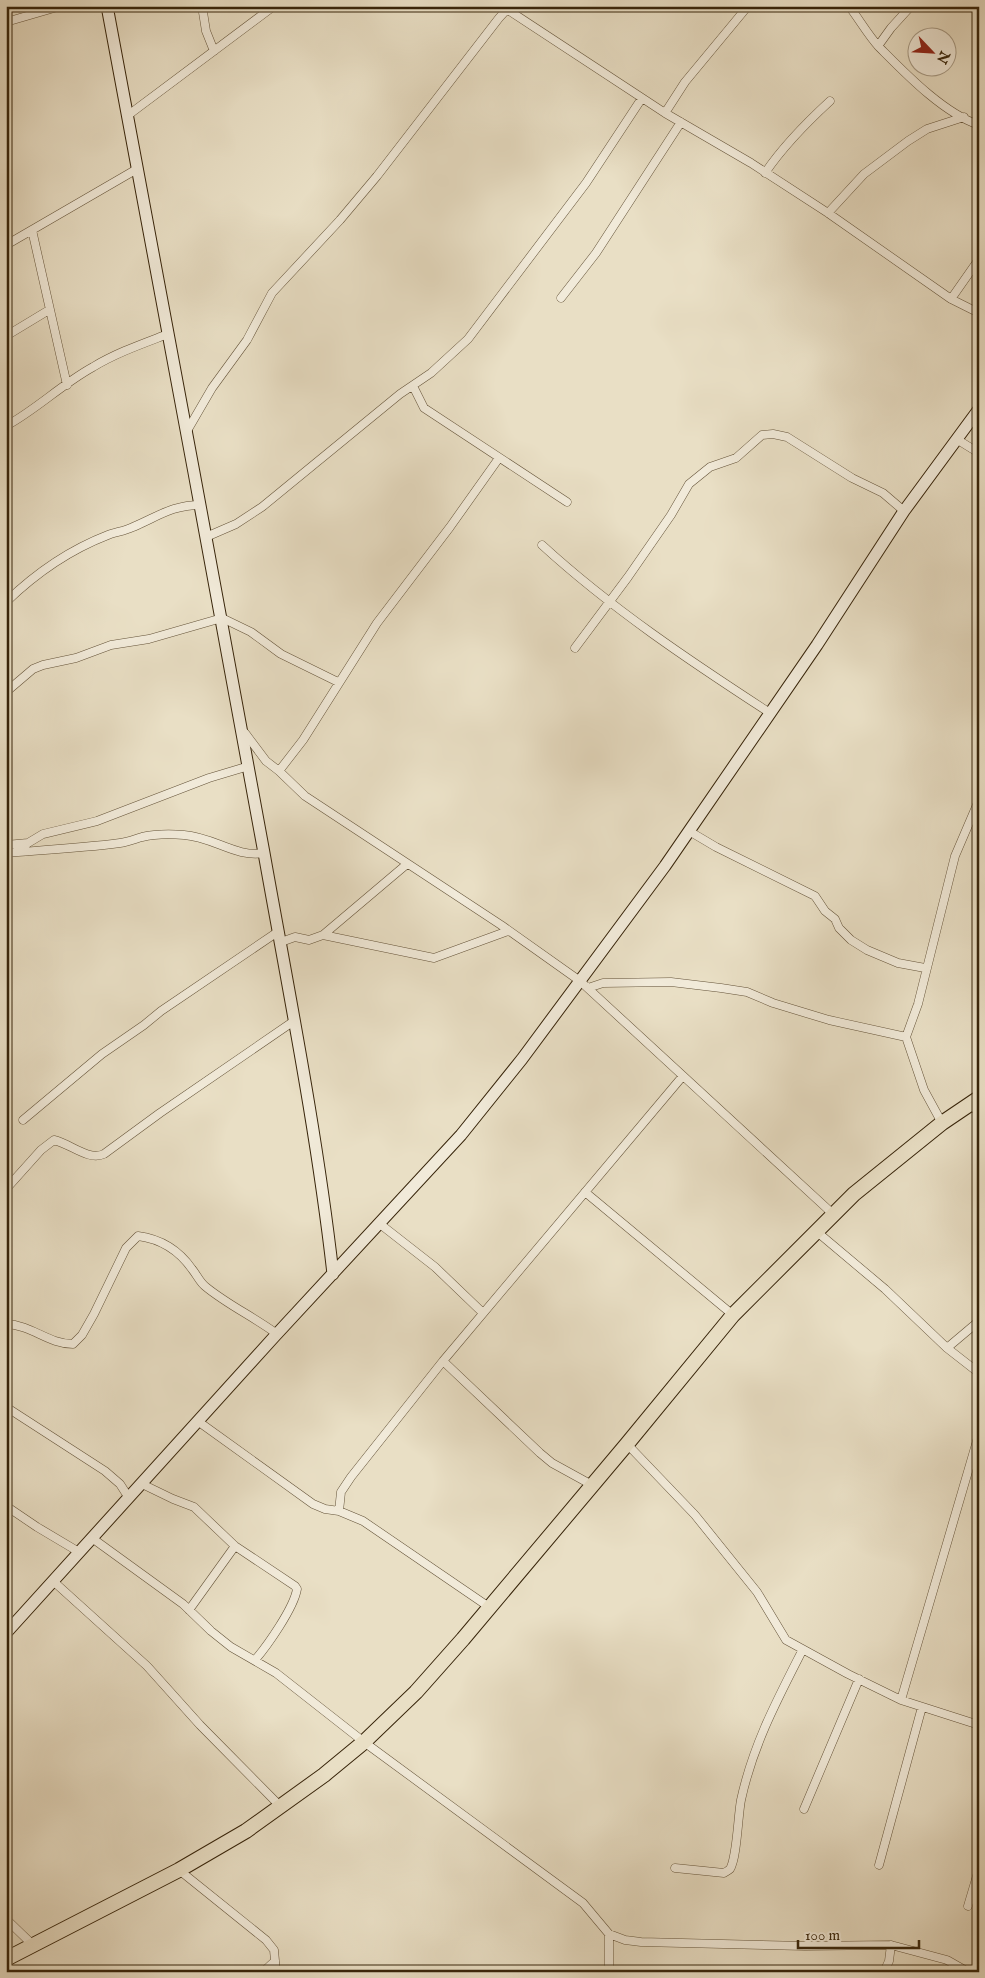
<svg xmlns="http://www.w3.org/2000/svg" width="985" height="1978" font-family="'IM FELL English',serif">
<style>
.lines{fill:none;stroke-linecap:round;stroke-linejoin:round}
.street-casing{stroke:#645339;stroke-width:9}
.secondary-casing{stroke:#37240a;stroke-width:13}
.highway-casing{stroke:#37240a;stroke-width:16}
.street{stroke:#f1ead9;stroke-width:8}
.secondary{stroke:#f1ead9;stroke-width:11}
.highway{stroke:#e9dfc5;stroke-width:14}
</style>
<rect width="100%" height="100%" fill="#e9dfc5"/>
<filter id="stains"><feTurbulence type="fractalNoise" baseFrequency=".004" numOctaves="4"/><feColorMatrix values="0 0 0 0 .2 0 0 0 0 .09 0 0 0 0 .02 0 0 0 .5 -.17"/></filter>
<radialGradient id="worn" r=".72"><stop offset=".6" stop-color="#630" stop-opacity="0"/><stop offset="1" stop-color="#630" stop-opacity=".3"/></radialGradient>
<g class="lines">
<g class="street-casing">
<path id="street" d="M202 6 206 31 214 51
M502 6 665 113 751 163 828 213 951 299 979 313
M849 6C859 19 868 35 879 47 905 73 943 113 979 125
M973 6 979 10
M6 22 61 6
M878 46 891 28 911 6
M665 113 685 82 748 6
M127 116 274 6
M765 173C784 145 806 123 830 101
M828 213 864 174 908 141 927 129 964 117
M32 230 67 385
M6 245 137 169
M561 298 596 253 681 122
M951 299 979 259
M6 336 49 310
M413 386 424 408 567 502
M6 426C37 409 62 384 93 367 116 353 142 344 168 334
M187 431 212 388 247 340 272 293 340 220 377 176 499 18 510 6
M958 440 979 453
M206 537 236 524 262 507 400 394 431 373 468 339 586 183 642 98
M542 545C612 609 690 661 770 713
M6 602C36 573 69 550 108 535 116 532 125 531 133 527 159 516 172 505 201 505
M575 648 628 577 671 515 689 484 710 467 736 458 762 435 773 434 787 437 852 478 883 493 904 511
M6 692 33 669 43 665 76 658 111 645 149 639 222 618 251 632 281 654 338 682
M245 733 266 761 279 771 305 796 501 925 580 981 833 1214
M279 771 303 740 377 623 450 527 499 458
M689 831 716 847 815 896 825 911 835 919 839 928 851 940 867 950 898 963 925 968
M6 845 28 843
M16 852 28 843 43 834 97 821 209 778 249 766
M6 853C44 850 82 848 120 843 128 842 135 839 142 837 155 834 171 834 184 835 214 837 236 858 264 853
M323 935 434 958 508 931
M281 942 295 937 309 940 323 935 407 864
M588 988 603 983 671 982 721 988 747 992 773 1003 829 1020 906 1037 924 1090 942 1123
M906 1037 918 1004 955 856 979 800
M969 1104 979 1112
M23 1120 102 1054 144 1025 161 1011 279 931
M6 1189 41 1150 54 1140C71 1144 88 1161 104 1154L160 1113 294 1021
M585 1192 733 1315
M380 1224 435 1267 483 1313
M816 1231 885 1289 947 1348 979 1373
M6 1324C32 1325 48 1344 73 1344L82 1335 94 1314 126 1248 138 1236C161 1239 178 1249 192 1269 197 1275 200 1283 206 1287 228 1305 254 1317 277 1334
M947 1348 979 1321
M443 1361 540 1453 552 1463 592 1485
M6 1407 105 1471 120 1484 129 1498
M199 1422 313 1504 325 1509 339 1511 363 1521 489 1607
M627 1444 695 1515 757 1592 786 1640 848 1674 901 1700 979 1725
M142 1484 173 1499 194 1507 235 1546 295 1586 297 1589C294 1608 267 1646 255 1660
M6 1506 37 1527 79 1552
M339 1511 341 1492 351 1477 443 1361 682 1077
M92 1538 183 1604 211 1631 231 1647 276 1673 364 1742 583 1903 609 1934V1972
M53 1581 147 1666 200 1725 280 1806
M189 1610 235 1546
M901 1700 979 1434
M804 1809 859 1679
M879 1865 922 1707
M675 1868 724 1873C727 1871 728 1871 730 1869 737 1858 738 1815 741 1800 753 1745 777 1700 802 1651
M179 1870 266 1940 274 1950 276 1972
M968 1906 979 1869
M6 1919 33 1945
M609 1934 625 1940 641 1942 805 1946 891 1945 947 1960 968 1972
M263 1972 275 1961
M884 1972 889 1961 891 1945"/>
</g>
<g class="secondary-casing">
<path id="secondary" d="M107 6C158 289 214 570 264 853 289 993 317 1133 333 1274
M6 1633 274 1337 461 1135 522 1059 665 866 817 645 904 511 979 409"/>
</g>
<g class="highway-casing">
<path id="highway" d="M6 1959 179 1870 246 1831 324 1775 364 1742 416 1692 463 1639 627 1444 733 1315 854 1194 942 1123 979 1098"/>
</g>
<use href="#street" class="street"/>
<use href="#secondary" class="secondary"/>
<use href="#highway" class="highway"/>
</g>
<rect width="985" height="1978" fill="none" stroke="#e9dfc5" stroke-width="25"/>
<rect x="8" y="8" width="970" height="1963" fill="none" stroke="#37240a" stroke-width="2.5"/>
<rect x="12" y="12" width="960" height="1953" fill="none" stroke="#37240a"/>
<g transform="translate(932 52) rotate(115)"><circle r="24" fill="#f1ead9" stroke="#a79b86"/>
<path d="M0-4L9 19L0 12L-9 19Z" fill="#8f2418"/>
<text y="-8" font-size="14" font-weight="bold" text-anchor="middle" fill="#37240a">N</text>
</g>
<path d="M798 1940v8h121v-8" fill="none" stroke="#37240a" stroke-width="2.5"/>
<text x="805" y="1940" font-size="15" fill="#37240a" stroke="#f1ead9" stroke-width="4" paint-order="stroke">100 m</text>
<rect width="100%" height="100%" filter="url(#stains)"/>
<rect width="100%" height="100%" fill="url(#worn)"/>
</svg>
